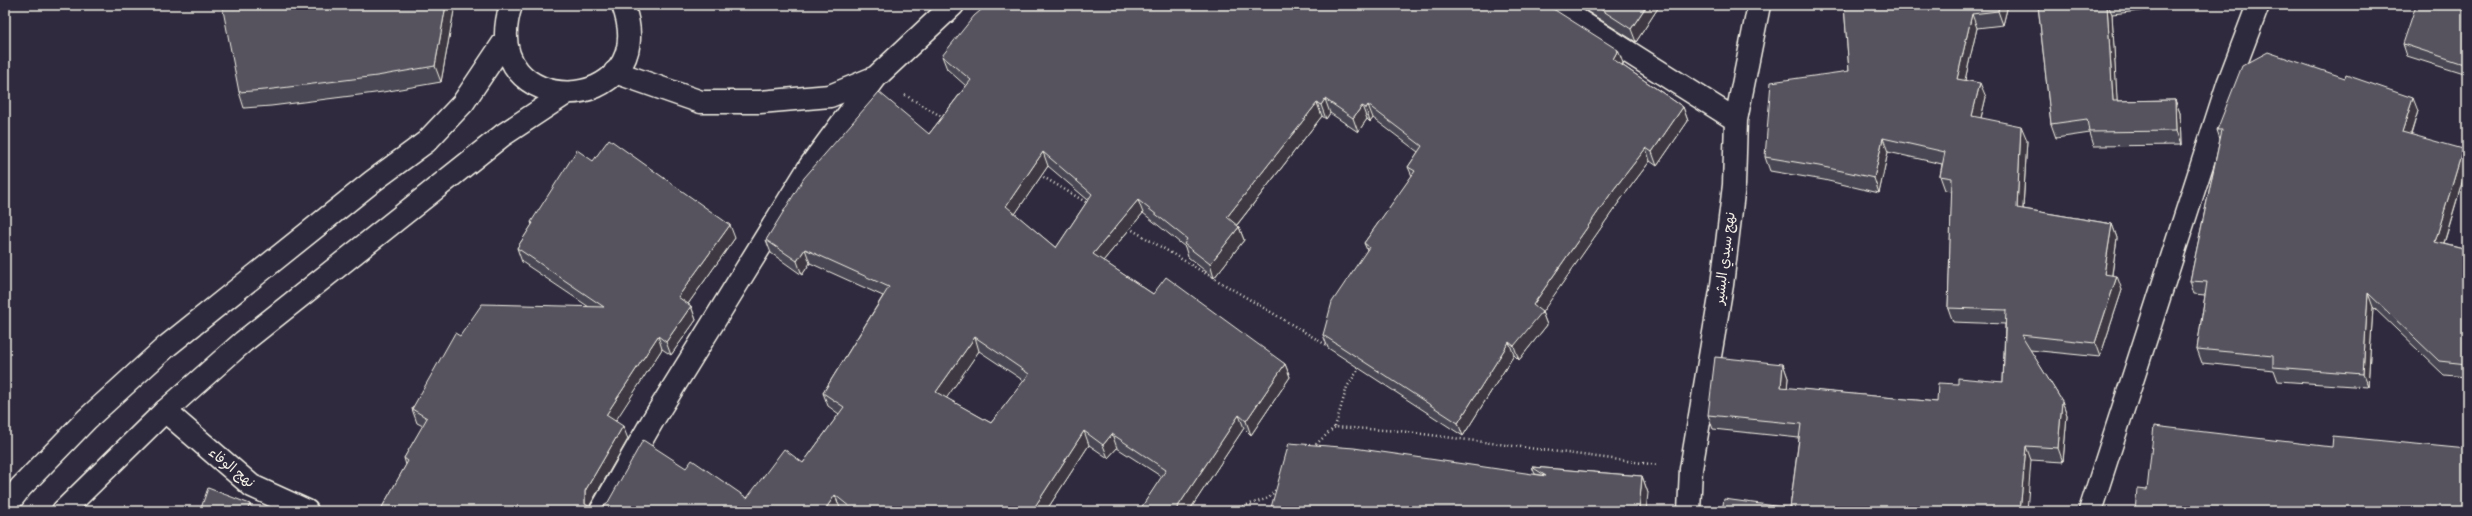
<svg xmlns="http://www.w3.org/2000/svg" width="2472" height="516" font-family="'Patrick Hand','Playpen Sans Arabic',sans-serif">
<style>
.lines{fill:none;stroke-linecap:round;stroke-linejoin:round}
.minor-casing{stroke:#f4f1e8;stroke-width:25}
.major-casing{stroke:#f4f1e8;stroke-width:25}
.path{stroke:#f4f1e8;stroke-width:2.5;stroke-dasharray:1 3;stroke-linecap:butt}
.minor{stroke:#2f2a3d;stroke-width:22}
.major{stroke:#2f2a3d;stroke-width:22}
.wall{fill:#4a4752;stroke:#f4f1e8;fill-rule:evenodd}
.shaded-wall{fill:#3c3942;stroke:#f4f1e8}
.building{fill:#56525f;stroke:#f4f1e8;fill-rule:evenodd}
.labels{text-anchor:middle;stroke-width:3;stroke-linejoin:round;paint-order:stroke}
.street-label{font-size:14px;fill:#f4f1e8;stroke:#2f2a3d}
</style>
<rect width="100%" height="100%" fill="#2f2a3d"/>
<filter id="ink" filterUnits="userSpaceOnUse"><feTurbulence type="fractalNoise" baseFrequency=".025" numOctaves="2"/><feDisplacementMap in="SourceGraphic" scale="8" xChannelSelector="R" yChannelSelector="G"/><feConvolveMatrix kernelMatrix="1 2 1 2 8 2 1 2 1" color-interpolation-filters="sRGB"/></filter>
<g filter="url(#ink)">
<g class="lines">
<g class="minor-casing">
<path id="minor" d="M1554 5 1736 120
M615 72 701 102H760L830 96 876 77 953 5
M165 411 252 486 307 511
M601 511 653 420 810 166 876 77
M1689 511 1691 469 1722 285 1734 185 1736 120 1759 5
M2090 511 2228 84 2258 5"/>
</g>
<g class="major-casing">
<path id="major" d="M511 5C473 124 665 119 623 5
M5 508 21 487 87 419 167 346 373 181 426 142 463 103 506 39
M63 511 165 411 243 342 503 135 565 94"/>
</g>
<path class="path" d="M905 95 944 118
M1040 175 1089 204
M1129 228 1328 346
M1335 427 1347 387 1360 367
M1313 447 1335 427 1400 431 1658 465
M1228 511 1269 498 1277 488"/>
<use href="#minor" class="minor"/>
<use href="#major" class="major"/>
</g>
<path class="wall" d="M455 5 441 82 383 92 271 106 244 108 239 92Z
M1577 5H1660L1636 42Z
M1844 5H2008L2003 25 1977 28 1965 80 1986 97 1981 118 2027 140 2023 209 2112 224 2117 238 2112 275 2122 290 2100 357 2030 350 2062 401 2067 415 2063 462 2031 460 1790 508 1799 438 1713 429 1708 415 1783 364 1788 378 1787 388 1937 402 1958 384 2003 382 2005 324 1953 322 1948 308 1952 191 1945 190 1940 176 1942 164 1888 152 1879 193 1824 180 1770 171 1765 157 1849 71Z
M2038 5H2187L2186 6 2112 14 2117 101 2175 100 2180 113 2181 145 2094 146 2090 133 2056 138 2051 124Z
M2467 5V75L2407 56 2403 44Z
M942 56 1623 63 1622 65 1683 107 1688 121 1657 166 1650 161 1619 202 1542 312 1547 325 1519 360 1514 355 1463 436 1328 348 1323 335 1367 250 1364 243 1412 176 1408 167 1418 152 1373 118 1370 122 1367 119 1358 132 1330 113 1326 119 1322 116 1237 225 1239 227 1244 240 1214 278 1188 257 1185 247 1143 213 1103 261 1153 294 1285 364 1290 377 1251 435 1244 428 1189 511H1139L1162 477 1117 448 1108 458 1089 445 1046 511H843L840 508 838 511H380L406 465 404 458 423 426 417 423 412 409 460 336 589 307 522 262 517 248 532 225 531 222 593 161 735 238 688 304 691 306 696 320 671 355 662 349 615 421 628 439 590 505V507L596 510 686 468 747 498 803 463 839 414 828 406 823 393 883 296 810 263 802 275 771 253 766 240 929 134 966 86 947 69ZM1048 166 1088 200 1056 248 1015 214ZM979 351 1024 381 991 423 946 398Z
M2345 78 2418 111 2411 135 2467 159V166L2444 244 2467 250V377L2444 375 2373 307 2368 387 2278 381 2274 370 2202 363 2197 349 2205 295 2194 294 2190 281 2220 139 2217 130Z
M1532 467 1642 476 1648 493 1535 474Z"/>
<path class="shaded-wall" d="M446 5H455L441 82 435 66Z
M1647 5H1660L1636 42 1631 29Z
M1999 5H2008L2003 25 1998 11Z
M2107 5H2108L2112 14 2118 114 2113 101Z
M1972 14 1977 28 1962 93 1957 79Z
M1618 50 1623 63 1618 72 1613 59Z
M1980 83 1986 97 1978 130 1972 116Z
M2413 98 2418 111 2407 146 2402 132Z
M1325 99 1330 113 1326 119 1321 105Z
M2175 100 2180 113 2181 145 2176 131Z
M1317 103 1322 116 1232 231 1227 217Z
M1368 105 1373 118 1370 122 1366 108Z
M1362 106 1367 119 1358 132 1353 118Z
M1683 107 1688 121 1657 166 1652 152Z
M2021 126 2027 140 2022 223 2017 208Z
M1883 138 1888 152 1879 193 1874 178Z
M1646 148 1650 161 1619 202 1541 314 1542 312 1547 325 1519 360 1514 346 1533 305 1614 189Z
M2463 149 2467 159V166L2440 256 2435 242Z
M1043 152 1048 166 1011 220 1006 206Z
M1138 200 1143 213 1098 267 1093 254Z
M2112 224 2117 238 2110 288 2104 274Z
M730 225 735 238 683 311 678 297Z
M1239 227 1244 240 1214 278 1210 264Z
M805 249 810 263 802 275 797 261Z
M2117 276 2122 290 2100 357 2095 343Z
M2368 293 2373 307 2368 387 2363 374Z
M691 306 696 320 671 355 666 342Z
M658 336 662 349 611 428 606 415Z
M975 337 979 351 941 406 936 392Z
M1509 342 1514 355 1463 436 1458 423Z
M1285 364 1290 377 1251 435 1246 421Z
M1783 364 1788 378 1786 402 1781 387Z
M2062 401 2067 415 2063 462 2058 448Z
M1239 415 1244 428 1189 511H1175Z
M623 426 628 439 590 505V511L585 504V491Z
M1084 431 1089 445 1046 511H1032Z
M1112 434 1117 448 1108 458 1103 445Z
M2026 446 2031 460 2027 511H2020Z
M1642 476 1648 493 1646 511H1639Z
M835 495 840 508 838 511H824Z
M250 504 252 511H247Z"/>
<path class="building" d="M222 5H446L435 66 377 76 265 90 239 92Z
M987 5H1547L1618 50 1613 59 1683 107 1652 152 1646 148 1614 189 1533 305 1542 312 1514 346 1509 342 1458 423 1323 335 1332 302 1369 247 1364 243 1415 171 1408 167 1422 146 1368 105 1366 108 1362 106 1353 118 1325 99 1321 105 1317 103 1227 217 1239 227 1210 264 1184 244 1187 239 1138 200 1093 254 1153 294 1166 277 1285 364 1246 421 1239 415 1175 511H1139L1166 470 1112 434 1103 445 1084 431 1032 511H855L835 495 824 511H380L408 461 404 458 427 418 412 409 455 333 460 336 482 304 604 307 517 248 533 223 531 222 577 150 593 161 609 139 730 225 678 297 691 306 666 342 658 336 606 415 623 426 585 491V504L596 510 607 504 643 440 686 468 692 460 747 498 784 449 803 463 844 407 823 393 889 287 805 249 797 261 766 240 804 178 879 92 929 134 971 80 942 56 974 16ZM1043 152 1092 194 1056 248 1006 206ZM975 337 1029 374 991 423 936 392Z
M1594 5H1647L1631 29Z
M1844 5H1999L1998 11 1972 14 1957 79 1980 83 1972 116 2021 126 2017 208 2112 224 2104 274 2117 276 2095 343 2021 335 2062 401 2058 448 2026 446 2020 511H1722L1724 499 1790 508 1801 424 1708 415 1715 357 1783 364 1781 387 1937 402 1938 383 1958 384V378L2003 382 2006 310 1948 308 1952 178 1940 176 1945 152 1883 138 1874 178 1819 166 1765 157 1771 82 1849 71Z
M2038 5H2107L2113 101 2175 100 2176 131 2089 132 2087 119 2051 124Z
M2416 5H2467V65L2403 44Z
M2268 52 2345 78 2346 75 2413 98 2402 132 2463 149 2435 242 2467 250V364L2439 361 2368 293 2363 374 2273 367V356L2197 349 2207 282 2190 281 2222 130H2217L2242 66Z
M2154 426 2332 447 2333 436 2467 449V511H2135L2137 489 2147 490Z
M1289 443 1354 448 1546 476 1532 467 1642 476 1639 511H1270Z
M208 488 250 504 247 511H200Z"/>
</g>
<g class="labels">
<g class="street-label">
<text transform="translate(1724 258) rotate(-83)" y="5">نهج سيدي البشير</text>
<text transform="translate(232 467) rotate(39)" y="5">نهج الوفاء</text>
</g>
</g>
<rect width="2472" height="516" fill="none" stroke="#2f2a3d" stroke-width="20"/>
<rect x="10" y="10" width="2452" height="496" fill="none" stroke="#f4f1e8" stroke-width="1.5" filter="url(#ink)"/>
</svg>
